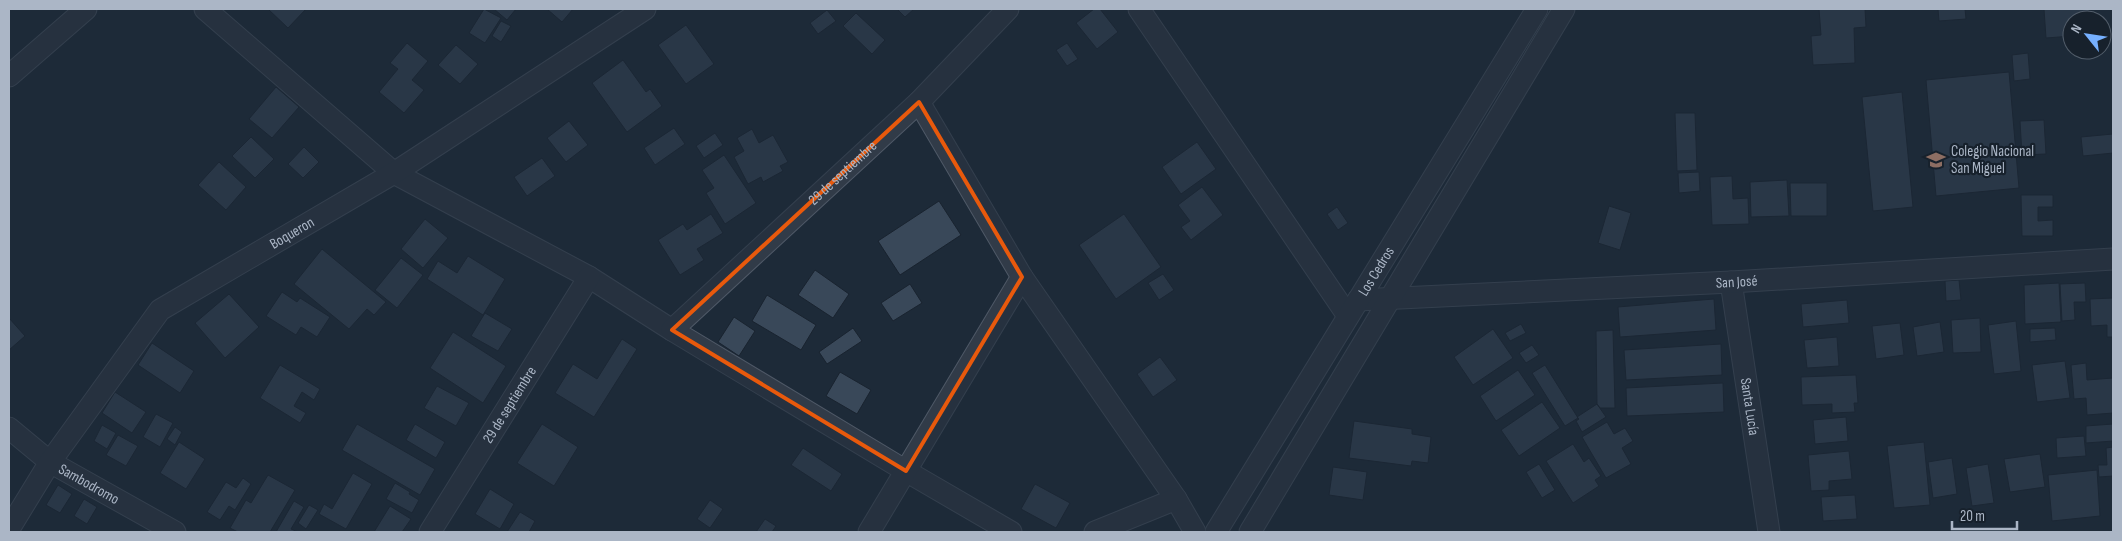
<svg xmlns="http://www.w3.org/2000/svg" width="2122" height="541" font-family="'Sofia Sans Condensed',sans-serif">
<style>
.building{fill:#394859;stroke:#19232f}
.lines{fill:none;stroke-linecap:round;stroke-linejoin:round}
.street-casing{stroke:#4f5967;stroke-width:23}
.street{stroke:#313b48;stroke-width:21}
.marked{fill:none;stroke:#e8590c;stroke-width:4;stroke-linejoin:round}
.labels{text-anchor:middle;stroke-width:4.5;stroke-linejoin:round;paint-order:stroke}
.poi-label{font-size:15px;fill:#abb6c6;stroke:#17212c;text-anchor:start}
.street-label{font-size:15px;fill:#abb6c6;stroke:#17212c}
</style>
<rect width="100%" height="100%" fill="#1d2a38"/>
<path class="building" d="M268 9H306L288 28Z
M484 9 501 18 485 43 469 33Z
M494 9H516L507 20Z
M547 9H573L562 22Z
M897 9H914L905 17Z
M1094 9H1100L1118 32 1097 49 1076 23Z
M1819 9H1865L1866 27 1854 28 1855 63 1813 65 1811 36 1821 35Z
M1938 9H1965L1966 19 1939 21Z
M2044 9H2089L2090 20H2072V36L2046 38Z
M827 10 836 21 818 34 810 23Z
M856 13 885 40 872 54 843 26Z
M501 21 511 26 501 42 492 36Z
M686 25 714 64 686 84 658 45Z
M407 43 428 61 412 80 424 90 404 113 379 92 398 69 390 63Z
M1067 43 1078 59 1067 66 1056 50Z
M456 45 478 64 460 84 438 65Z
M2028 53 2030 79 2014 81 2012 55Z
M623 60 646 92 650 89 662 106 627 132 592 83Z
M2009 72 2019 188 1936 196 1926 80Z
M276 87 299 107 272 138 249 119Z
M1902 92 1913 207 1873 211 1862 97Z
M1675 113H1695L1697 170 1677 171Z
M2044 120 2046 154 2022 155 2020 121Z
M569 121 588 145 566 162 547 138Z
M674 128 685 144 655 165 644 148Z
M752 129 759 143 773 135 788 162 780 166 783 171 763 182 761 177 748 184 734 157 744 151 737 138Z
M715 133 723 145 704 158 696 146Z
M2113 134V153L2083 156 2081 137Z
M251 137 274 159 255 178 232 156Z
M1197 142 1216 169 1181 194 1162 167Z
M304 147 319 162 303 178 288 164Z
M724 155 756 203 725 224 706 193 714 188 702 170Z
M542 158 555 176 527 196 514 177Z
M219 162 246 187 226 210 198 185Z
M1699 172 1700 191 1679 193 1678 173Z
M1732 176 1733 199 1748 198 1749 224 1712 225 1710 177Z
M1787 180 1789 216 1751 217 1750 182Z
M1790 183H1827V216H1791Z
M1202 187 1223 215 1191 240 1181 227 1190 221 1178 205Z
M2021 195H2053V207H2038V221L2053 220V236H2022Z
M939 201 961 235 900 275 878 241Z
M1609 206 1631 213 1620 250 1598 243Z
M1337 207 1348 223 1338 230 1327 214Z
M711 214 723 233 697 249 704 260 680 275 658 240 683 224 687 230Z
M1124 214 1161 267 1116 299 1079 245Z
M425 219 448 238 423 268 401 249Z
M322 249 386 302 374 315 367 309 349 329 294 284Z
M468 256 505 279 483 315 427 279 438 261 457 273Z
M401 258 423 275 397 308 375 290Z
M815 270 849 294 833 318 798 295Z
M1163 274 1174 290 1159 300 1148 283Z
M1959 280 1961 300 1946 301 1945 281Z
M2059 283 2061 322 2025 324 2024 285Z
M2085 283 2086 302H2074L2075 320 2062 321 2060 284Z
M910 284 922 303 893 321 881 303Z
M282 292 297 302 300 298 330 317 317 337 301 327 296 335 266 316Z
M229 294 259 327 225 358 195 323Z
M767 295 816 325 801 350 752 321Z
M2113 298V337H2107V325L2091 326 2090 299Z
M1714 299 1716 330 1620 337 1618 307Z
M1847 300 1849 323 1803 327 1801 304Z
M485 313 512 329 498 351 471 336Z
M734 317 755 331 739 356 718 342Z
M9 318 25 336 9 350Z
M1980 318 1981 352 1953 353 1951 320Z
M2016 321 2021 371 1994 374 1988 325Z
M1940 322 1944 352 1917 356 1913 327Z
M1900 323 1904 355 1876 359 1872 326Z
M1521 324 1526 333 1510 341 1505 333Z
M853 328 862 341 827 364 819 352Z
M2055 328 2056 340 2030 342V329Z
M1493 329 1513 358 1473 385 1454 357Z
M1613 330 1615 408H1600L1597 404 1596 331Z
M453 332 506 366 483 403 430 368Z
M1837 337 1839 366 1807 368 1804 340Z
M622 339 637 349 594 417 555 393 573 364 597 379Z
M152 343 194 371 180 393 138 365Z
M1721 344 1722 375 1626 380 1624 350Z
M1532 345 1539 355 1526 363 1519 353Z
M1160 357 1177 380 1153 397 1137 374Z
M2065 361 2070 398 2037 402 2032 365Z
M2086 363 2087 380 2113 378V413L2087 415 2086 398 2074 399 2071 365Z
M280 365 320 389 314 400 302 392 294 406 306 413 300 423 260 398Z
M1545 365 1578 418 1565 426 1532 373Z
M1518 370 1535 395 1496 421 1480 396Z
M840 372 871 390 857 414 826 396Z
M1856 375 1858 403H1854L1855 412 1832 413V404L1802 405 1801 377Z
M1723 383 1724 412 1627 416 1626 388Z
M437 386 469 403 456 426 424 408Z
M115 392 146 412 132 433 102 413Z
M1542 402 1560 428 1519 456 1501 430Z
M1597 404 1606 417 1582 432 1576 421 1579 419 1577 417Z
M156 414 173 423 160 447 143 437Z
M1846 417 1848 441 1815 444 1813 420Z
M1354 421 1412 429V434L1431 437 1428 463 1412 461 1411 466 1349 458Z
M1607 422 1614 434 1625 428 1633 441 1622 448 1631 464 1606 478 1582 437Z
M357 424 435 469 420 495 342 450Z
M415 424 445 442 436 458 406 440Z
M542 424 578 447 554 486 517 463Z
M2113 424V441L2086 443V426Z
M102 425 116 433 107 449 94 441Z
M175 427 182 432 175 445 167 439Z
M118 435 138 446 126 466 106 455Z
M2084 436 2086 456 2057 458 2056 438Z
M179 442 205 459 186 489 160 473Z
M1924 442 1930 505 1894 508 1887 446Z
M1573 444 1584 462 1589 458 1601 476 1595 480 1599 486 1573 503 1546 461Z
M2113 447V476L2099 477 2098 465H2107L2106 448Z
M803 448 842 474 831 491 791 465Z
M1849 451 1852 479 1829 481V490L1811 491 1808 455Z
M2040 454 2045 487 2010 492 2004 459Z
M1952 458 1957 494 1933 498 1928 462Z
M1539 464 1555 490 1542 498 1526 472Z
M1988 464 1994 503 1972 506 1966 468Z
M1333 467 1367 472 1363 500 1329 495Z
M2097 470 2100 516 2052 521 2048 475Z
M353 473 372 484 346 529 319 514 324 504 332 509Z
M268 475 295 490 270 532H238L230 528 246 500 251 503Z
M243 478 251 484 235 510 229 506 220 520 207 512 226 482 236 488Z
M395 483 410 492 409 494 419 500 412 513 386 499Z
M1035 484 1070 503 1056 528 1021 509Z
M58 485 72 494 60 513 46 505Z
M490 489 514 504 500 529 475 514Z
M1855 495 1857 519 1823 521 1821 497Z
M84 499 97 507 87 524 74 516Z
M710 500 723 509 710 528 697 519Z
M294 501 304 507 291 529 298 532H276Z
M309 505 318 510 306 529 298 523Z
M390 506 411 519 402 532H374Z
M520 512 535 521 529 532H507Z
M765 519 776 526 772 532H756Z"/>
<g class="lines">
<g class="street-casing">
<g id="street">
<path d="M205 9 394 173 589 277 672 330 906 471 1011 532"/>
<path d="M1139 9 1348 316"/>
<path d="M9 76 86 9"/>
<path d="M919 102 1022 277 1176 499 1195 532"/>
<path id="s1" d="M1731 282 1769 532"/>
<path id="s2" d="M1358 300 1731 282 2113 259"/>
<path id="s3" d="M672 330 919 102 1008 9"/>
<path id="s4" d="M9 428 50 462 175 532"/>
<path id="s5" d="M9 529 50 462 160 310 394 173 645 9"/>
<path id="s6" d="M430 532 589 277"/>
<path d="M869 532 1022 277"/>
<path d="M1095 532 1176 499"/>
<path id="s7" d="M1216 532 1537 9"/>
<path d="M1250 532 1564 9"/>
</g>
</g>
<use href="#street" class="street"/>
</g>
<path d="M0 0H2122V541H0ZM919 102 1022 277 906 471 672 330Z" fill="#1d2a38" fill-opacity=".55" fill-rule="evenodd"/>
<path class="marked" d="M919 102 1022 277 906 471 672 330Z"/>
<defs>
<g id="school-bare" transform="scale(1.5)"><path d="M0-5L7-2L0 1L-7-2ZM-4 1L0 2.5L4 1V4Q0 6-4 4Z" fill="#8d6e63" stroke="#17212c" stroke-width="2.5" paint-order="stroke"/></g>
</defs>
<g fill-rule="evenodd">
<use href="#school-bare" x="1936" y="160"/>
</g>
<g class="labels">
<g class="poi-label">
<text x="1951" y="156">Colegio Nacional<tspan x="1951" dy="17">San Miguel</tspan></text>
</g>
<g class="street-label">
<text dy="5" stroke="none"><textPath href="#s3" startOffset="232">29 de septiembre</textPath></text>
<text dy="5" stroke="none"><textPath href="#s5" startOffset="419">Boqueron</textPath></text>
<text dy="5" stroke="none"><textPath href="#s7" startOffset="306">Los Cedros</textPath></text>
<text dy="5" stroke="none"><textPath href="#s2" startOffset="379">San José</textPath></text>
<text dy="5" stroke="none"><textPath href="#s6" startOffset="150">29 de septiembre</textPath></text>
<text dy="5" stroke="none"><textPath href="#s1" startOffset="126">Santa Lucía</textPath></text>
<text dy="5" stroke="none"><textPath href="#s4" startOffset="98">Sambodromo</textPath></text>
</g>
</g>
<rect width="2122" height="541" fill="none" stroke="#abb6c6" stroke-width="20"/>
<g transform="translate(2087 35) rotate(300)"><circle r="24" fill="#17212c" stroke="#525d6a"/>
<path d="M0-4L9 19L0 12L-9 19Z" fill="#76b0ff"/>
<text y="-8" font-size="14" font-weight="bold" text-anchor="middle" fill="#abb6c6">N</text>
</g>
<path d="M1952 521v8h65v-8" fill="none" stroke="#abb6c6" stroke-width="2.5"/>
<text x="1960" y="521" font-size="15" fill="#abb6c6" stroke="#17212c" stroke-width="4" paint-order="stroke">20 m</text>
</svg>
